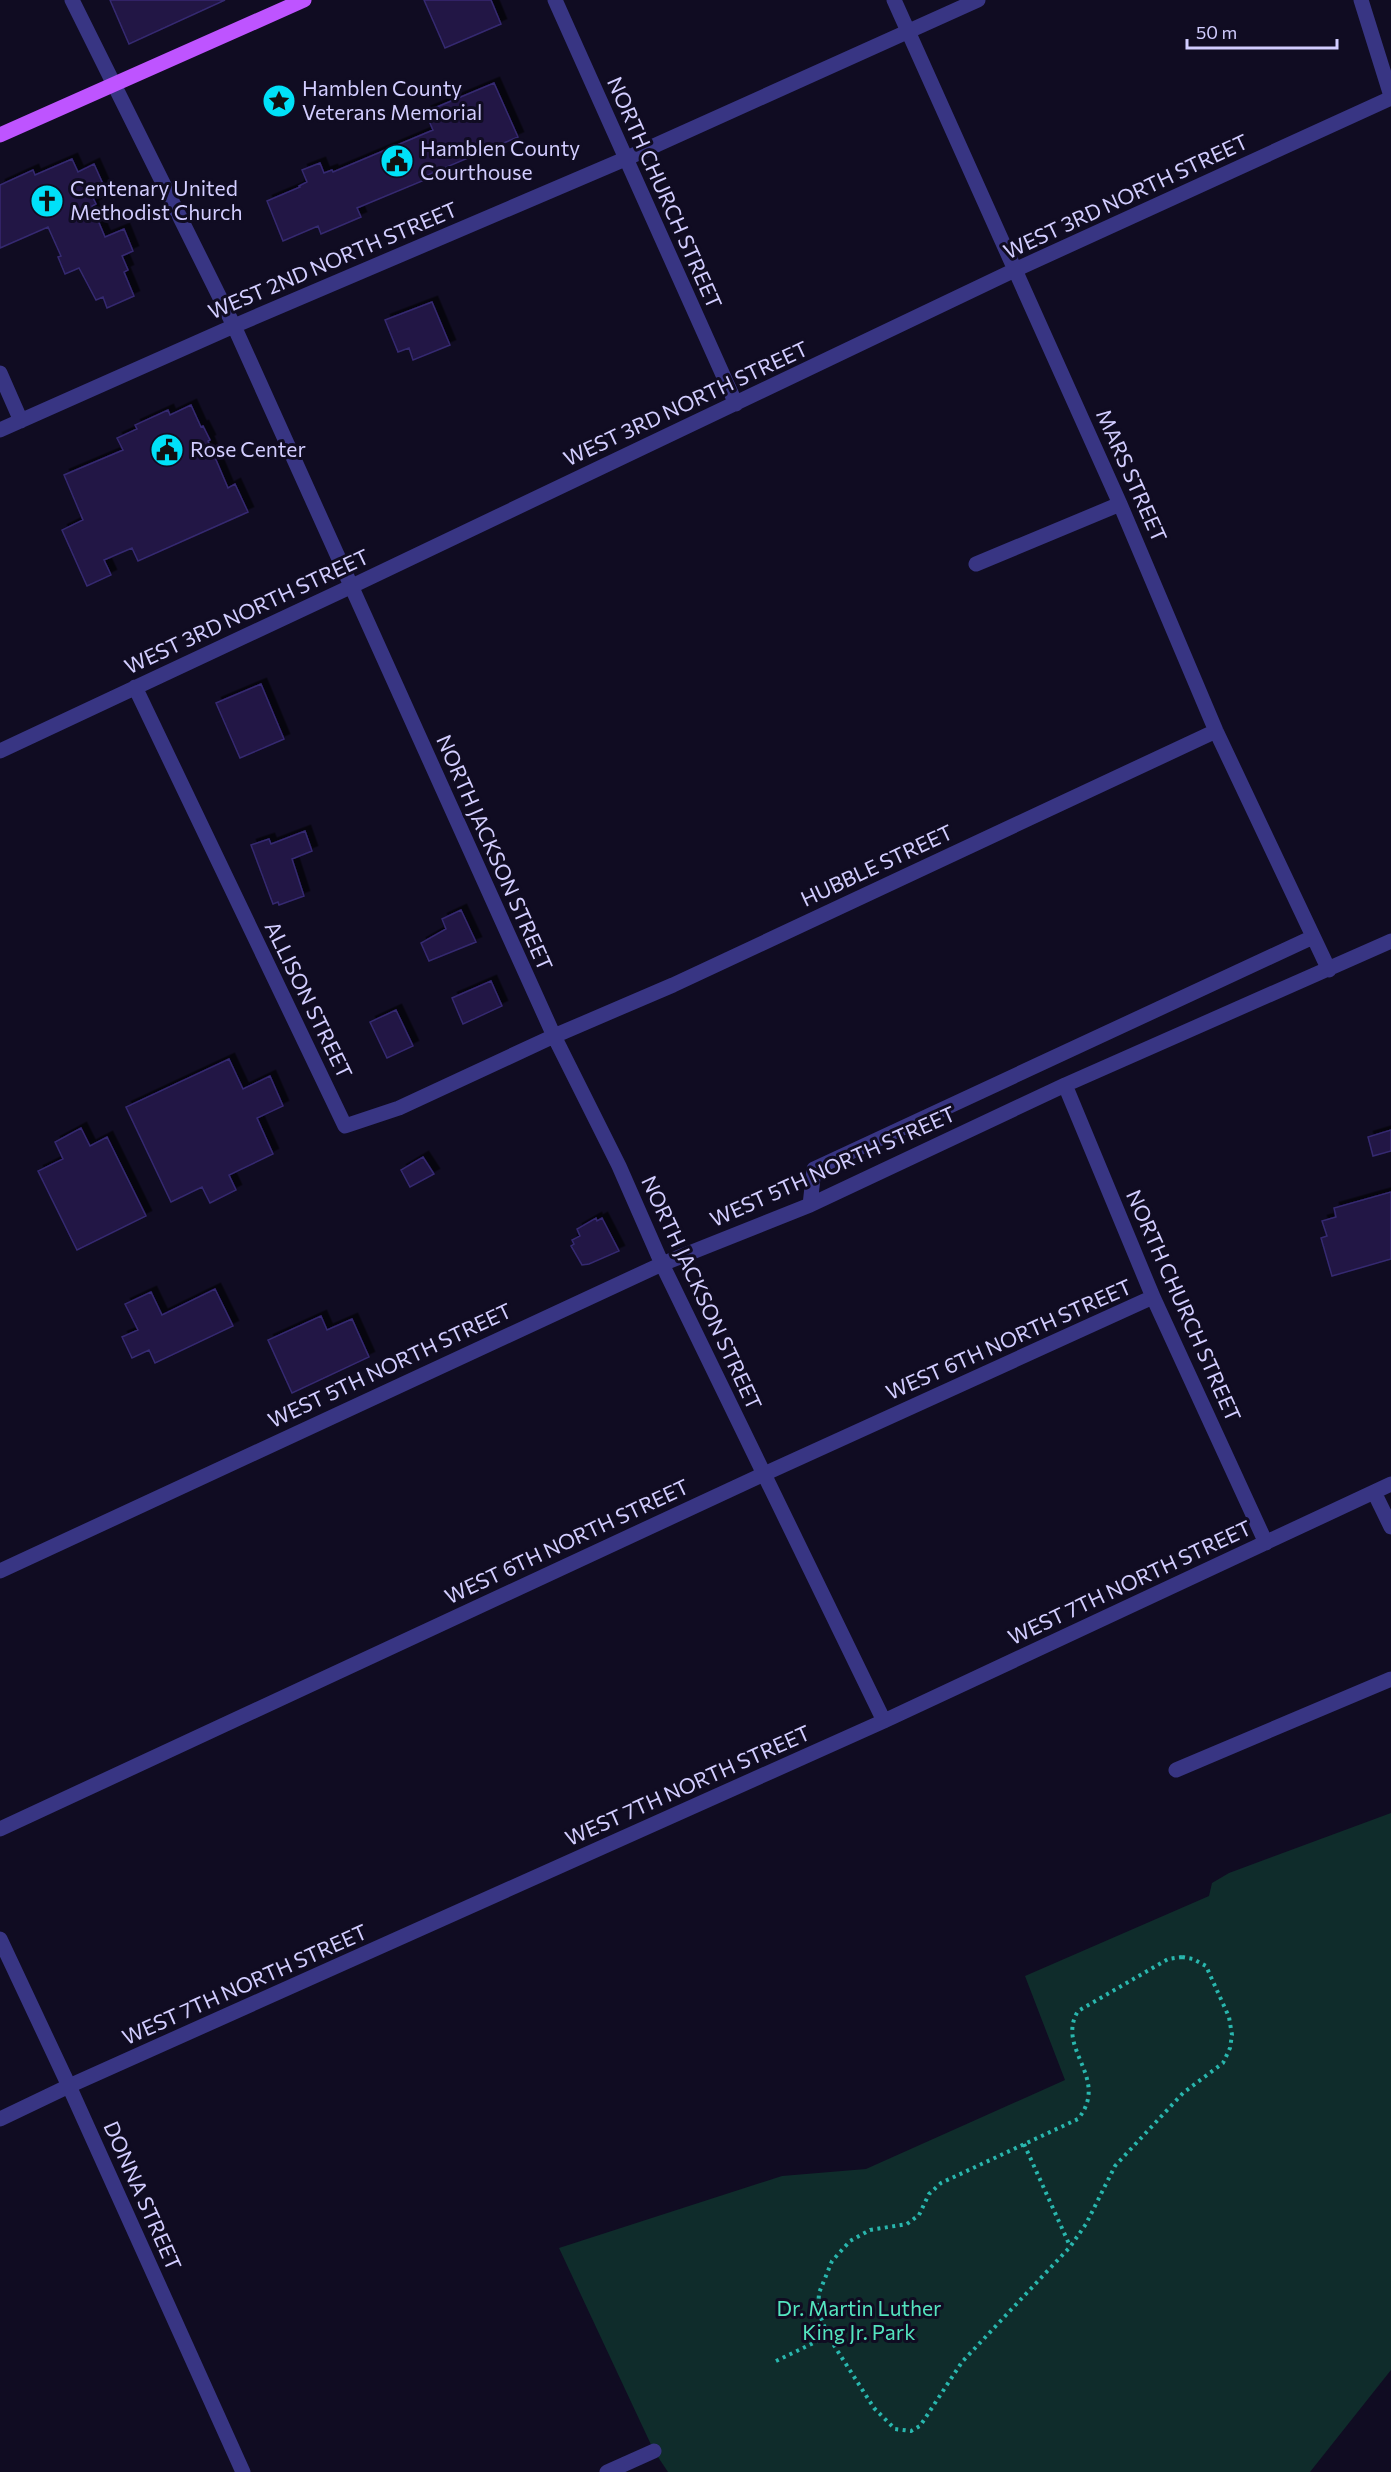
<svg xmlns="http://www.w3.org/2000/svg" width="1391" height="2472" font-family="Commissioner,sans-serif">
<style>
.green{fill:#0f2c2b}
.building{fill:#201844;stroke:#362971;stroke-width:1.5;filter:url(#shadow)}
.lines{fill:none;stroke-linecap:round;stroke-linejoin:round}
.path{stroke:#29b7ae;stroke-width:4;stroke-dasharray:3 4.5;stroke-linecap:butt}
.minor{stroke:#383583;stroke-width:15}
.major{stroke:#be54ff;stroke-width:15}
.labels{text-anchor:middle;stroke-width:6;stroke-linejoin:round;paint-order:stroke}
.poi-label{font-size:21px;fill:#d2cdff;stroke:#100c22;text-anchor:start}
.street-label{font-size:21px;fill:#d2cdff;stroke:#100c22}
.park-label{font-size:21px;fill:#54e4bf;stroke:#100c22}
</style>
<defs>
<filter id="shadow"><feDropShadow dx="5.5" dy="-5.5" stdDeviation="0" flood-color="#0009"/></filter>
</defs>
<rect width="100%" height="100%" fill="#100c22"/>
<path class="green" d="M1391 1813V2370L1310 2472H668L654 2451 559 2248 782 2176 866 2169 1065 2080 1025 1976 1209 1896 1212 1883 1229 1873Z"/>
<path class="building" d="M110 0H225L129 44Z
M424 0H491L501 24 445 48Z
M494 83 518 137 425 176 427 179 357 208 361 217 321 234 318 226 283 241 267 201 300 187 299 186 307 182 302 170 320 163 324 173 332 170 333 172 433 130 425 112Z
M72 159 78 172 94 164 107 193 93 198 96 204 92 206 105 237 124 229 133 251 122 256 128 270 124 272 134 296 107 308 103 297 96 300 79 268 65 274 58 257 61 256 48 227 0 248V185L33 170 35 175Z
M432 302 450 345 413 360 409 348 398 352 385 320Z
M191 405 201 427 203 426 210 440 208 441 228 488 235 484 248 512 138 561 132 548 104 560 111 575 87 586 62 530 83 520 64 475 123 450 117 438 137 429 135 425 168 410 170 415Z
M261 684 284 739 240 758 216 703Z
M305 831 312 851 292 859 304 896 279 905 278 902 273 904 251 845 269 839 271 844Z
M461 910 476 942 429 961 421 943 446 929 442 919Z
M491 981 502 1006 463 1024 452 998Z
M396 1010 413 1046 387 1058 370 1022Z
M229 1059 243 1089 270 1076 283 1106 257 1118 273 1154 229 1175 236 1190 210 1203 202 1187 171 1202 126 1107Z
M81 1128 90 1146 107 1137 146 1216 77 1250 38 1171 63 1159 55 1142Z
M1391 1130V1151L1373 1156 1368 1137Z
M423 1157 434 1174 410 1187 401 1170Z
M1391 1192V1259L1332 1276 1321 1238 1327 1236 1322 1221 1336 1217 1334 1208Z
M596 1218 597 1221 602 1218 619 1251 589 1264 582 1265 571 1246 574 1244 572 1240 580 1236 577 1229Z
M215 1289 233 1326 155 1363 149 1350 132 1358 122 1337 138 1330 125 1304 151 1292 162 1315Z
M321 1316 327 1330 352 1319 369 1357 292 1393 268 1340Z"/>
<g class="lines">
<path class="path" d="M1182 1957 1193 1959 1206 1966 1229 2017 1232 2035 1230 2048 1223 2063 1183 2093 1115 2166 1086 2224 1070 2247 962 2362 920 2426 911 2431 895 2429 874 2408 828 2336 818 2310 819 2293 832 2261 850 2241 870 2230 907 2224 919 2215 929 2194 941 2183 1078 2119C1111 2078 1055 2049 1078 2011L1168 1959Z
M1024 2144 1070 2246
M776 2361 828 2336"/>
<path class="minor" d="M72 0 234 326 554 1036 619 1166 662 1264 884 1721
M555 0 736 404
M894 0 1120 504 1216 731 1329 970
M1361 0 1391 96
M0 373 21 421
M0 430 234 326 625 159 978 0
M976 564 1120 504
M135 687 345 1126 399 1108 554 1036 673 985 1216 731
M0 751 350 587 1017 269 1391 98
M1065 1085 1153 1297 1266 1543
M810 1205 814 1169 1313 937
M1374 1492 1391 1527
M0 1571 662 1264 810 1205 1065 1085 1391 941
M1176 1770 1391 1679
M0 1829 764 1474 1153 1297
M0 1939 69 2086 243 2472
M0 2119 69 2086 884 1721 1391 1484
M607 2472 654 2451"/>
<path class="major" d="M0 135 304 0"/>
</g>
<defs>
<g id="sight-disc" transform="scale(1.725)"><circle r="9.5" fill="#00e1f8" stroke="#100c22"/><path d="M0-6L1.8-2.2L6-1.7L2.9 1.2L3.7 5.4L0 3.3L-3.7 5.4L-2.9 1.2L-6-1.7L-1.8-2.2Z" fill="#111"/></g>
<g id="civic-disc" transform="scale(1.725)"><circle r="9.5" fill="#00e1f8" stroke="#100c22"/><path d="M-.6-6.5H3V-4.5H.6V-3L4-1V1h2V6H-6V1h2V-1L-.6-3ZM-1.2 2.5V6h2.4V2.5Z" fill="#111"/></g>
<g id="church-disc" transform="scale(1.725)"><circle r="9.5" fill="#00e1f8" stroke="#100c22"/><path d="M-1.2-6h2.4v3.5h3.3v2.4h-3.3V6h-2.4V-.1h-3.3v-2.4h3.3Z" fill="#111"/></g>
</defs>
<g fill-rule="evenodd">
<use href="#sight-disc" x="279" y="101"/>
<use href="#civic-disc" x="397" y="161"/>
<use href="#church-disc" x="47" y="201"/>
<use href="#civic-disc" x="167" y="450"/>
</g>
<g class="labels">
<g class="poi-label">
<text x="302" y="96">Hamblen County<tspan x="302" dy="24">Veterans Memorial</tspan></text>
<text x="420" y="156">Hamblen County<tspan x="420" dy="24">Courthouse</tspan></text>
<text x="70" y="196">Centenary United<tspan x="70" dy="24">Methodist Church</tspan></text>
<text x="190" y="457">Rose Center</text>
</g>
<g class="street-label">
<text transform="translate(664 193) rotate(66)" y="7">NORTH CHURCH STREET</text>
<text transform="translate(1126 197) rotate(-25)" y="7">WEST 3RD NORTH STREET</text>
<text transform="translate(333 261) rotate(-23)" y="7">WEST 2ND NORTH STREET</text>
<text transform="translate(686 404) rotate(-25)" y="7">WEST 3RD NORTH STREET</text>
<text transform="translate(1131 476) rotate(66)" y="7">MARS STREET</text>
<text transform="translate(247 612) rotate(-25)" y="7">WEST 3RD NORTH STREET</text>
<text transform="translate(494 853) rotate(66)" y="7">NORTH JACKSON STREET</text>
<text transform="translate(877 866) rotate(-25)" y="7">HUBBLE STREET</text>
<text transform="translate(308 1000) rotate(64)" y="7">ALLISON STREET</text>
<text transform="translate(833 1167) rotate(-24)" y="7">WEST 5TH NORTH STREET</text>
<text transform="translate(701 1293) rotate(65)" y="7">NORTH JACKSON STREET</text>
<text transform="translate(1183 1306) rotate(66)" y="7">NORTH CHURCH STREET</text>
<text transform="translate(1009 1340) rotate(-24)" y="7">WEST 6TH NORTH STREET</text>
<text transform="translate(390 1366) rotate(-25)" y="7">WEST 5TH NORTH STREET</text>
<text transform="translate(567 1542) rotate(-25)" y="7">WEST 6TH NORTH STREET</text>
<text transform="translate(1130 1583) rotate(-25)" y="7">WEST 7TH NORTH STREET</text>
<text transform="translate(688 1786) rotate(-24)" y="7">WEST 7TH NORTH STREET</text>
<text transform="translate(245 1985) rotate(-24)" y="7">WEST 7TH NORTH STREET</text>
<text transform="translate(142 2196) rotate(66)" y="7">DONNA STREET</text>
</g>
<g class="park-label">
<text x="859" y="2316">Dr. Martin Luther<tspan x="859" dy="24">King Jr. Park</tspan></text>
</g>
</g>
<path d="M1187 39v9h150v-9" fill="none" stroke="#d2cdff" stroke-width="3"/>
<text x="1196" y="39" font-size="18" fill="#d2cdff" stroke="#100c22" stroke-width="4.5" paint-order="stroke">50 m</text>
</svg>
